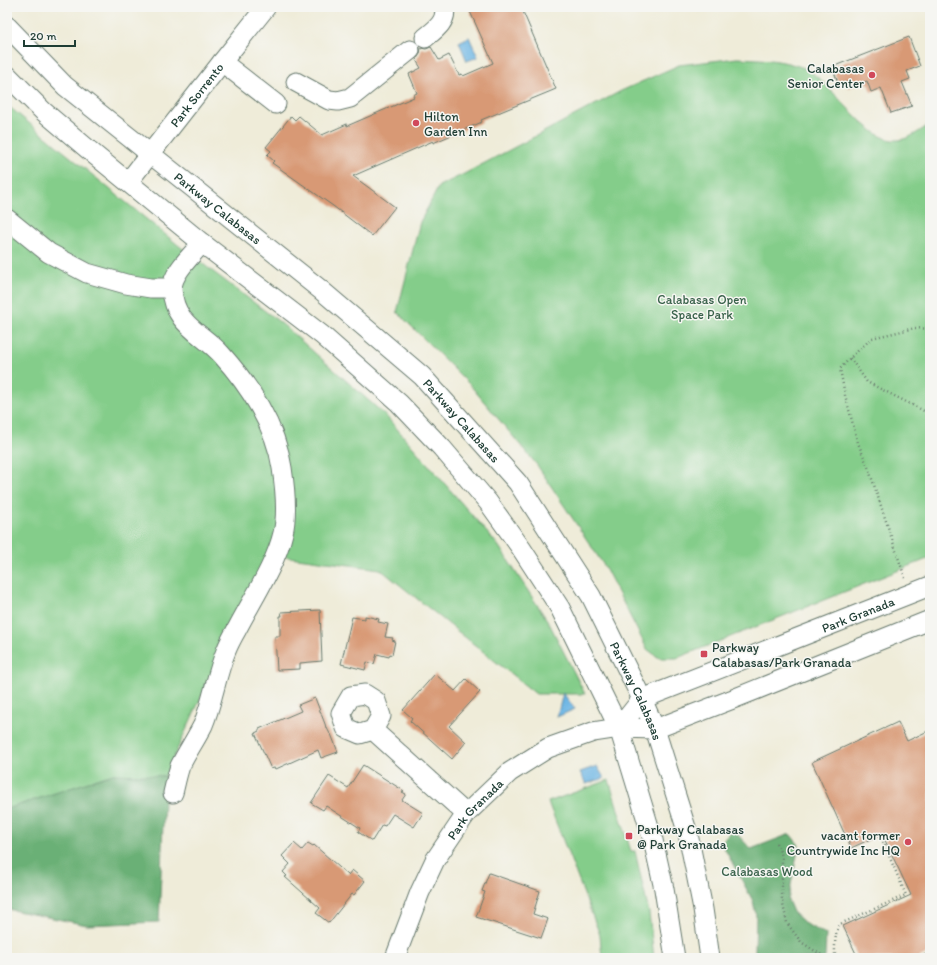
<svg xmlns="http://www.w3.org/2000/svg" width="937" height="965" font-family="Itim,sans-serif">
<style>
.green{fill:#84cd8a;stroke:#52855f}
.forest{fill:#6bb076;stroke:#457655}
.water{fill:#6cb5e4;stroke:#46798c}
.building{fill:#d89974}
.lines{fill:none;stroke-linecap:round;stroke-linejoin:round}
.minor-casing{stroke:#687a6e;stroke-width:21}
.path{stroke:#687a6e;stroke-width:2.5;stroke-dasharray:1 3;stroke-linecap:butt}
.minor{stroke:#fff;stroke-width:19}
.poi-dot{fill:#d1495b;stroke:#f6f6f2;stroke-width:1.5}
.labels{text-anchor:middle;stroke-width:3;stroke-linejoin:round;paint-order:stroke}
.poi-label{font-size:13px;fill:#1f3d34;stroke:#f6f6f2;text-anchor:start}
.street-label{font-size:13px;fill:#1f3d34;stroke:#f6f6f2}
.park-label{font-size:13px;fill:#38614a;stroke:#f6f6f2}
</style>
<rect width="100%" height="100%" fill="#f6f6f2"/>
<filter id="ink" filterUnits="userSpaceOnUse"><feTurbulence type="fractalNoise" baseFrequency=".025" numOctaves="2"/><feDisplacementMap in="SourceGraphic" scale="8" xChannelSelector="R" yChannelSelector="G"/><feConvolveMatrix kernelMatrix="1 2 1 2 8 2 1 2 1" color-interpolation-filters="sRGB"/></filter>
<filter id="wash" filterUnits="userSpaceOnUse"><feTurbulence type="fractalNoise" baseFrequency=".012" numOctaves="4" result="noise"/><feDisplacementMap in="SourceGraphic" scale="16" xChannelSelector="R" yChannelSelector="G"/><feGaussianBlur stdDeviation="0.9" result="paint"/><feColorMatrix in="noise" values="0 0 0 0 0 0 0 0 0 0 0 0 0 0 0 0 0 1.4 0 .05"/><feComposite in="paint" operator="in"/></filter>
<g filter="url(#wash)">
<rect width="100%" height="100%" fill="#efecd9"/>
<path class="green" d="M737 58C758 59 775 59 795 65 798 66 803 67 806 69 832 83 869 144 898 140 910 139 921 130 930 124V558L677 658H659L647 649 605 567 537 465 470 385 397 312 420 222 439 186 464 174 621 91 679 65Z
M7 105 183 249 281 323 385 415 498 545 549 623 585 694H536L380 569 267 554 165 776 113 774 7 809Z
M609 780 631 851H635L649 913 654 958H602L600 935 548 802Z"/>
<path class="forest" d="M113 774 165 776 159 922 87 925 7 909V809Z
M733 830 751 849 790 834 799 845 788 900 793 912 807 925 826 934 825 958H752L755 951 756 915 753 901 721 842Z"/>
<path class="water" d="M469 37 478 57 467 61 459 42Z
M563 693 575 709 557 717Z
M597 766 604 778 586 784 580 772Z"/>
<g id="blocks">
<path class="building" d="M468 7H521L556 89 481 120 482 122 433 143V141L353 176 395 207 372 236 333 206 272 163 274 161 267 155 271 151 266 147 291 116 295 120 299 116 322 135 347 124V126L414 97 413 95 417 93 409 74 421 68 416 60 420 54 421 48 426 49 431 47 439 60 449 55 459 75 462 74 463 76 493 63Z
M909 37 920 66 907 71 910 79 902 82 912 106 891 113 881 88 871 92 867 81 848 88 846 82 839 85 832 67Z
M320 610 322 661 300 663V669L277 670 275 636H280V616H282L281 612Z
M365 616 379 619 378 622 388 624 385 637 393 638 392 640 395 641 392 655 390 654 389 657 377 654 374 664 367 662 365 670 341 664 352 617 365 619Z
M435 674 455 691 466 679 480 692 449 726 466 742 452 759 410 721 412 718 403 710Z
M315 698 325 724 326 728H327L330 734H331L338 752 321 758 318 750 276 769 274 768 271 769 255 733 259 731V729L301 711 298 705Z
M898 722 907 741 930 730V952L918 958H858L843 926 911 895 882 834 851 848 812 762Z
M363 765 404 791 402 792 406 794 402 800 423 813 414 827 393 814 385 826 382 825 372 841 358 832 360 828 326 806 323 810 311 803 329 776 348 788Z
M294 843 302 850 308 843 313 846 314 845 348 875 352 870 365 881 354 895 352 894 329 923 316 913 320 908 285 877 287 876 283 872 290 864 282 856Z
M489 873 540 891 533 914 548 919 541 938 476 917 485 892 482 891Z"/>
</g>
</g>
<g filter="url(#ink)">
<use href="#blocks" fill-opacity="0" stroke="#687a6e" stroke-width="1"/>
<g class="lines">
<g class="minor-casing">
<g id="minor">
<path id="s1" d="M7 26 65 86 321 290 422 376 518 483 591 596 642 699 655 729 688 834 703 909 710 958"/>
<path d="M425 38C435 30 448 21 444 7"/>
<path d="M222 62 276 104"/>
<path d="M7 75 43 111 96 156 202 243 322 335 399 403 442 448 488 502 521 548 560 608 619 728 653 840 664 889 675 958"/>
<path d="M296 82 329 100 338 101 350 98 410 50"/>
<path id="s2" d="M128 182 222 62 266 7"/>
<path d="M7 219 49 253 87 273 126 284 151 288H172"/>
<path id="s3" d="M619 728 642 699 930 586"/>
<path d="M373 730 360 734 346 728 341 713 351 696 365 694 376 701 381 716 373 730 466 814"/>
<path d="M173 793C175 785 177 775 180 766 187 752 196 739 203 725 213 701 216 675 226 651 229 643 233 636 237 629 252 600 276 564 283 533 288 513 285 488 282 468 276 426 249 385 221 354 201 332 174 325 172 289 172 273 192 255 202 243"/>
<path id="s4" d="M395 958 420 892 435 860 466 814 510 772 548 748 593 732 619 728 655 729 733 699 930 620"/>
</g>
</g>
<path class="path" d="M850 358 867 382 930 414
M905 578 868 467 858 443 845 395 840 369 850 358 872 338 915 328 930 329
M776 843 782 856V900L787 923 801 942 826 958
M835 958C835 947 834 933 840 924L906 895 880 835"/>
<use href="#minor" class="minor"/>
</g>
</g>
<g class="poi-dot">
<circle cx="872" cy="75" r="4"/>
<circle cx="416" cy="123" r="4"/>
<rect x="700" y="650" width="8" height="8" rx="2"/>
<rect x="625" y="832" width="8" height="8" rx="2"/>
<circle cx="908" cy="842" r="4"/>
</g>
<g class="labels">
<g class="poi-label">
<text x="864" y="73" text-anchor="end">Calabasas<tspan x="864" dy="15">Senior Center</tspan></text>
<text x="424" y="121">Hilton<tspan x="424" dy="15">Garden Inn</tspan></text>
<text x="712" y="652">Parkway<tspan x="712" dy="15">Calabasas/Park Granada</tspan></text>
<text x="637" y="834">Parkway Calabasas<tspan x="637" dy="15">@ Park Granada</tspan></text>
<text x="900" y="840" text-anchor="end">vacant former<tspan x="900" dy="15">Countrywide Inc HQ</tspan></text>
</g>
<g class="street-label">
<text dy="5" stroke="none"><textPath href="#s2" startOffset="111">Park Sorrento</textPath></text>
<text dy="5" stroke="none"><textPath href="#s1" startOffset="279">Parkway Calabasas</textPath></text>
<text dy="5" stroke="none"><textPath href="#s1" startOffset="603">Parkway Calabasas</textPath></text>
<text dy="5" stroke="none"><textPath href="#s3" startOffset="269">Park Granada</textPath></text>
<text dy="5" stroke="none"><textPath href="#s1" startOffset="927">Parkway Calabasas</textPath></text>
<text dy="5" stroke="none"><textPath href="#s4" startOffset="171">Park Granada</textPath></text>
</g>
<g class="park-label">
<text x="702" y="304">Calabasas Open<tspan x="702" dy="15">Space Park</tspan></text>
<text x="767" y="876">Calabasas Wood</text>
</g>
</g>
<rect width="937" height="965" fill="none" stroke="#f6f6f2" stroke-width="24"/>
<path d="M24 40v6h51v-6" fill="none" stroke="#1f3d34" stroke-width="2"/>
<text x="30" y="40" font-size="12" fill="#1f3d34" stroke="#f6f6f2" stroke-width="3" paint-order="stroke">20 m</text>
</svg>
